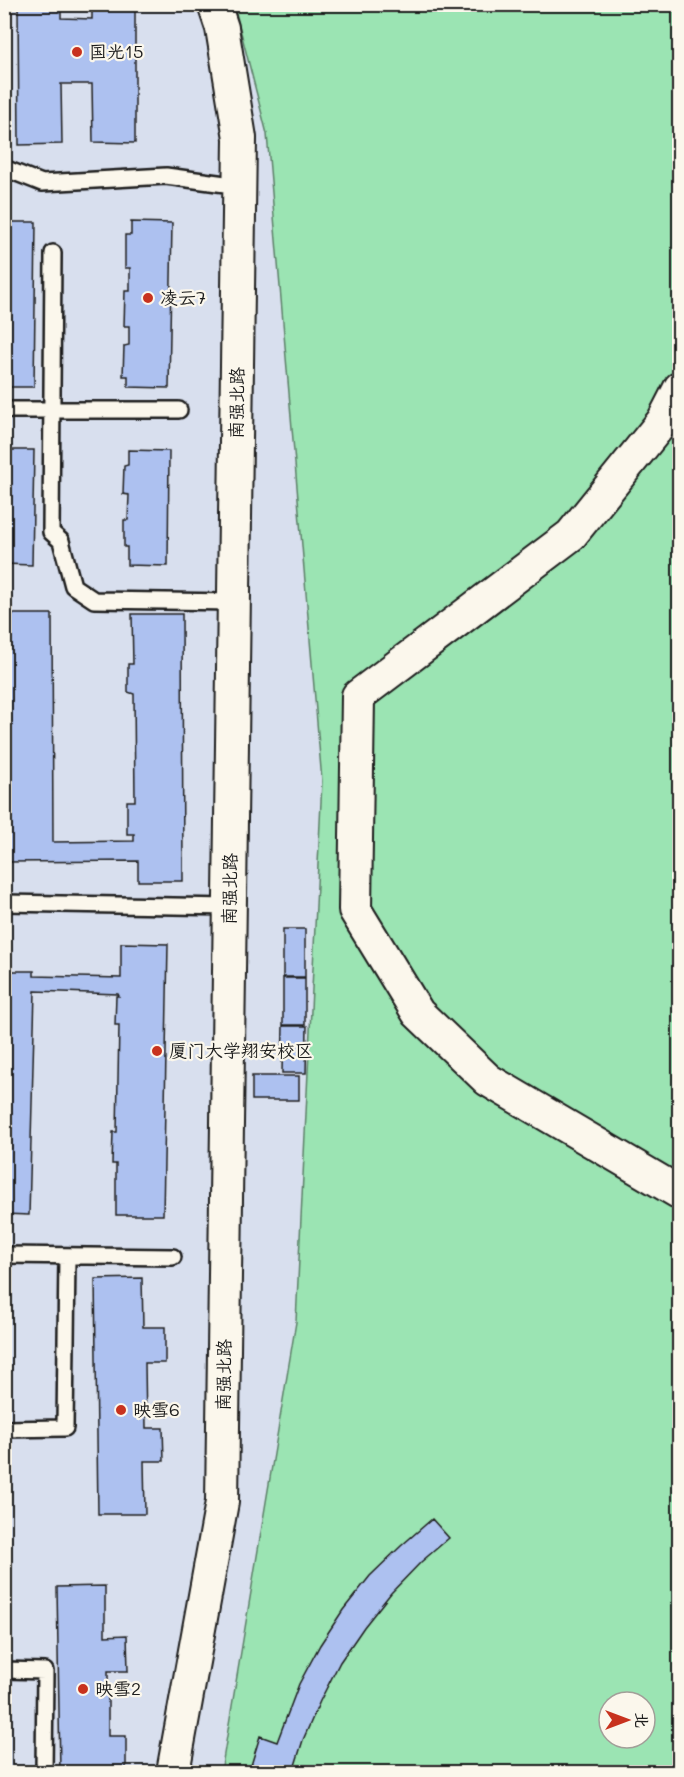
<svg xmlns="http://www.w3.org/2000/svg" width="684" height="1777" font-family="Mali,'LXGW WenKai TC',sans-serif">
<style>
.built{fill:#d8dfee;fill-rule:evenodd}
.green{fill:#9be4b3;stroke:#5c8068;stroke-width:1.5;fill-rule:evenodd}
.building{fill:#adc1f0;stroke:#1c1c1c;stroke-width:1.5}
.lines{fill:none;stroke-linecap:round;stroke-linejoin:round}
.lane-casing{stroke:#1c1c1c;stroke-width:20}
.street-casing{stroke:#1c1c1c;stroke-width:36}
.lane{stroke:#fbf7ec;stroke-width:15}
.street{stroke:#fbf7ec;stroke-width:32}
.poi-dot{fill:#c8321e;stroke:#fbf7ec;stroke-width:2}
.labels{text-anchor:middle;stroke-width:4.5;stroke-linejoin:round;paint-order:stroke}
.poi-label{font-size:18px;fill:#1c1c1c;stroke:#fbf7ec;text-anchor:start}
.street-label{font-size:18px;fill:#1c1c1c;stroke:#fbf7ec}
</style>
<rect width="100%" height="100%" fill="#ebeced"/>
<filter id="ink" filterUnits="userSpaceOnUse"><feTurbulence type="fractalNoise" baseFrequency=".0167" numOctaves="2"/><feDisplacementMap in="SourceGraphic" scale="12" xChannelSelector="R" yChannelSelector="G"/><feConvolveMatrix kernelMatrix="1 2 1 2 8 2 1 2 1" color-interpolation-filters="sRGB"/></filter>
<g filter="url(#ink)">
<path class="built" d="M5 5H335L322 781 296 1321 679 1535V1772H5ZM609 1702H645V1738H609Z"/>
<path class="green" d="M234 5H679V1772H221L296 1322 322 781 267 134ZM609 1702H645V1738H609Z"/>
<path class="building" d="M18 4H61V18L92 19V4H135V143L93 142 92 84H61L62 144 19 145Z
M4 222H36L34 387H4Z
M131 222 172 223 169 388 128 387V376H123L124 346 129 345V326H124L125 291H130V268H125V235H131Z
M4 450H34L32 565 4 564Z
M128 450 169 451 168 566 127 565V547H124V520H128L129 495 123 494 124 466 128 465Z
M4 614H52L53 842 134 841V834H127V801H135L134 694 128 692V664H133L132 614H182L183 881H138V861L4 862Z
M283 929H305V977H283Z
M121 943 168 944 163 1215H116V1164H112L113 1132H117L119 1025H115L116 996H119L118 994 35 991 29 1215 4 1214V971H34V976L121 978Z
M283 978H305V1025H283Z
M283 1026H307L306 1073H282Z
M252 1076H299V1100H252Z
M142 1278 143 1327H165V1363H145L146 1428H163L164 1461H144L145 1514H98L95 1279Z
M432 1519 449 1538 421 1562 391 1593 364 1627 340 1662 320 1701 303 1740 293 1772H249L260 1736 277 1742 299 1684 320 1645 343 1610 370 1576 401 1546Z
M105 1586V1636L127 1635 128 1671H108V1736H126V1769H107V1772H60L57 1587Z"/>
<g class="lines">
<g class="lane-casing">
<path id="lane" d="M4 168 42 183 166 176 240 186
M53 253 51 532 61 541 73 586 94 600 234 602
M4 410H179
M4 903 230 907
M4 1255 173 1257
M4 1429 65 1428 67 1256
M4 1670 45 1671 44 1772"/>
</g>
<g class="street-casing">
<path id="street" d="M680 388 663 421 571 535 358 696 355 910 418 1013 488 1080 680 1193
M173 1772 222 1502 240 138 222 28 214 4"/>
</g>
<use href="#lane" class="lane"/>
<use href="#street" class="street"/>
</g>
</g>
<g class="poi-dot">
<circle cx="77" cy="52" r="6"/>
<circle cx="148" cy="298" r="6"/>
<circle cx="157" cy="1051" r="6"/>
<circle cx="121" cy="1410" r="6"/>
<circle cx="83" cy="1689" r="6"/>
</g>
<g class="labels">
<g class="poi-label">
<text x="89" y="58">国光15</text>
<text x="160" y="304">凌云7</text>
<text x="169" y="1057">厦门大学翔安校区</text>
<text x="133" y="1416">映雪6</text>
<text x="95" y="1695">映雪2</text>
</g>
<g class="street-label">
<text transform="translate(237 403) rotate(-89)" y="6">南强北路</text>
<text transform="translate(230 889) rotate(-89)" y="6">南强北路</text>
<text transform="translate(224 1375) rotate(-89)" y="6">南强北路</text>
</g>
</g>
<rect width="684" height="1777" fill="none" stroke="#fbf7ec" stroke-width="24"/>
<rect x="12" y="12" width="660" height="1753" fill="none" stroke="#1c1c1c" stroke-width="2" filter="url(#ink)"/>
<g transform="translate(627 1720) rotate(90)"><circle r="28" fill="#fbf7ec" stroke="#a29f99" stroke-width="1.5"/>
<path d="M0-4.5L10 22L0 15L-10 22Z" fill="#c8321e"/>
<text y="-9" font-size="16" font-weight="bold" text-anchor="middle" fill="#1c1c1c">北</text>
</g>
</svg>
